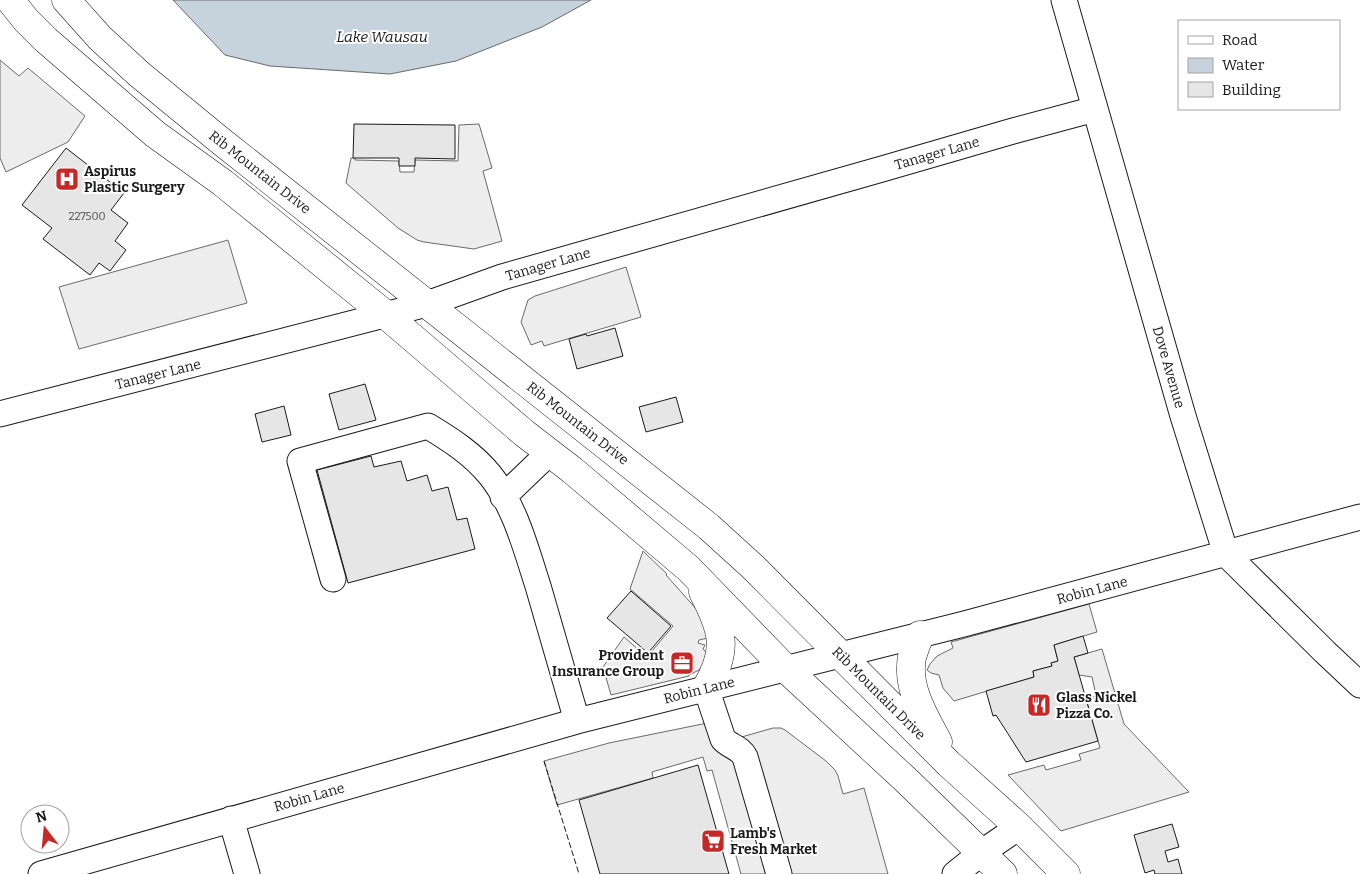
<svg xmlns="http://www.w3.org/2000/svg" width="1360" height="874" font-family="Bitter,serif">
<style>
.parking{fill:#ededed;stroke:#6a6a6a}
.water{fill:#c6d2dc;stroke:#6a6a6a}
.building{fill:#e6e6e6;stroke:#1a1a1a}
.lines{fill:none;stroke-linecap:round;stroke-linejoin:round}
.minor-casing{stroke:#1a1a1a;stroke-width:27}
.major-casing{stroke:#1a1a1a;stroke-width:29}
.minor{stroke:#fff;stroke-width:25}
.major{stroke:#fff;stroke-width:28}
.fence{stroke:#1a1a1a;stroke-width:1;stroke-dasharray:6 2.5;stroke-linecap:butt}
.labels{text-anchor:middle;stroke-width:4;stroke-linejoin:round;paint-order:stroke}
.number-label{font-size:11px;fill:#4d4d4d}
.street-label{font-size:14px;fill:#1a1a1a;stroke:#fff}
.poi-label{font-size:14px;font-weight:bold;fill:#1a1a1a;stroke:#fff;text-anchor:start}
.water-label{font-size:15px;font-style:italic;fill:#1a1a1a;stroke:#fff}
</style>
<rect width="100%" height="100%" fill="#fff"/>
<path class="parking" d="M0 60 19 76 28 68 85 116 68 142 6 172 0 158Z
M479 124 492 168 483 171 502 241 474 249 424 242 417 240 398 228 346 183 351 158H355V160L399 161 400 172H414L415 160 458 161 459 125Z
M228 240 247 303 79 349 59 287Z
M626 267 641 317 544 346 542 341 531 345 521 322 528 300 535 296Z
M643 551 667 574 666 575 698 611 708 638 699 640 698 643 705 645 703 649 707 653 703 665 699 670 689 675V676L611 695 603 667 624 637 647 657 673 626 630 589Z
M1089 604 1097 632 1054 645 1058 661 1051 663 1052 666 1033 671 1034 677 954 701 943 688 939 675 931 673 927 670 930 664 937 656 953 648 951 642Z
M1102 649 1124 724 1189 792 1061 831 1008 775 1044 765 1046 770 1081 760 1079 754 1100 748 1085 695 1093 697 1096 695 1092 677 1079 675 1074 657Z
M727 719 730 731 738 738 773 728H781L785 730 826 761 835 770 838 776 843 794 864 788 888 874H741L712 770 707 771 703 757 652 772 653 778 557 805 544 761 609 743Z"/>
<path class="water" d="M173 0H591L542 27 456 61 390 74 270 66 225 55Z"/>
<path class="building" d="M354 124 455 125V159L415 158V166H399V158H353Z
M66 148 124 193 111 210 128 223 115 241 126 250 110 271 99 263 90 275 43 239 52 228 22 205Z
M615 328 623 356 577 369 569 339 586 334 587 336Z
M365 384 376 420 339 430 329 394Z
M676 397 683 422 646 432 639 407Z
M284 406 291 435 262 442 255 414Z
M371 456 374 467 401 461 407 481 427 475 432 491 448 487 457 520 467 518 475 549 348 583 317 470Z
M631 591 671 626 648 653 607 618Z
M1083 636 1088 653 1074 657 1098 741 1026 762 996 715 993 716 986 691 1034 677 1033 671 1052 666 1051 663 1058 661 1054 645Z
M698 765 729 874H600L579 800Z
M1172 824 1179 847 1165 851 1168 862 1178 859 1182 874H1155L1154 870 1145 873 1134 835Z"/>
<g class="lines">
<g class="minor-casing">
<path id="minor" d="M1064 0 1183 416 1226 554 1325 652 1360 685
M0 414 427 304 502 277 882 169 1013 131 1095 109
M503 497 549 453
M333 579 300 461 428 426C451 440 473 454 490 475 515 506 526 549 538 586 551 631 564 676 577 721
M706 688 723 739C730 747 740 747 745 757L779 874
M231 819 247 874
M41 874 577 721 964 624 1360 517
M955 874 981 853 1019 827"/>
</g>
<g class="major-casing">
<path id="major" d="M10 0 26 20 46 40 155 134 223 183 386 315 524 433 572 470 688 568 786 669 906 780 1003 874
M66 0 100 38 139 74 222 142 709 527 753 567 949 764 1019 827 1066 874
M703 592C723 630 729 650 706 688
M920 635C917 642 914 650 912 657 906 688 925 717 938 742"/>
</g>
<use href="#minor" class="minor"/>
<use href="#major" class="major"/>
<path class="fence" d="M544 761 579 874"/>
</g>
<defs>
<g id="hospital-square" transform="scale(1.25)"><rect x="-9" y="-9" width="18" height="18" rx="4" fill="#c62828" stroke="#fff"/><path d="M-5-5h3v3.5h4V-5h3V5h-3V1.5h-4V5h-3Z" fill="#fff"/></g>
<g id="office-square" transform="scale(1.25)"><rect x="-9" y="-9" width="18" height="18" rx="4" fill="#c62828" stroke="#fff"/><path d="M-6-3h4V-5.5h4V-3h4V5H-6ZM-1-4.5V-3h2v-1.5ZM-6 0V1H6V0Z" fill="#fff"/></g>
<g id="restaurant-square" transform="scale(1.25)"><rect x="-9" y="-9" width="18" height="18" rx="4" fill="#c62828" stroke="#fff"/><path d="M-5-6h1v4h1v-4h1v4h1v-4h1v5L-1.5 .5V6h-2V.5L-5-1ZM5-6V6H3V1.5H1.5Q1.5-4 5-6Z" fill="#fff"/></g>
<g id="supermarket-square" transform="scale(1.25)"><rect x="-9" y="-9" width="18" height="18" rx="4" fill="#c62828" stroke="#fff"/><path d="M-6-5.5h2.5l.6 2H6L4.5 2H-2.5L-4.4-4H-6ZM-1.5 3.2a1.3 1.3 0 1 0 .1 0ZM3 3.2a1.3 1.3 0 1 0 .1 0Z" fill="#fff"/></g>
</defs>
<g fill-rule="evenodd">
<use href="#hospital-square" x="67" y="179"/>
<use href="#office-square" x="682" y="663"/>
<use href="#restaurant-square" x="1039" y="705"/>
<use href="#supermarket-square" x="713" y="841"/>
</g>
<g class="labels">
<g class="number-label">
<text x="87" y="220">227500</text>
</g>
<g class="street-label">
<text transform="translate(937 153) rotate(-16)" y="5">Tanager Lane</text>
<text transform="translate(260 172) rotate(38)" y="5">Rib Mountain Drive</text>
<text transform="translate(548 264) rotate(-16)" y="5">Tanager Lane</text>
<text transform="translate(1169 367) rotate(74)" y="5">Dove Avenue</text>
<text transform="translate(158 374) rotate(-14)" y="5">Tanager Lane</text>
<text transform="translate(578 423) rotate(38)" y="5">Rib Mountain Drive</text>
<text transform="translate(1092 590) rotate(-15)" y="5">Robin Lane</text>
<text transform="translate(699 690) rotate(-14)" y="5">Robin Lane</text>
<text transform="translate(879 693) rotate(45)" y="5">Rib Mountain Drive</text>
<text transform="translate(309 797) rotate(-16)" y="5">Robin Lane</text>
</g>
<g class="poi-label">
<text x="84" y="176">Aspirus<tspan x="84" dy="16">Plastic Surgery</tspan></text>
<text x="664" y="660" text-anchor="end">Provident<tspan x="664" dy="16">Insurance Group</tspan></text>
<text x="1056" y="702">Glass Nickel<tspan x="1056" dy="16">Pizza Co.</tspan></text>
<text x="730" y="838">Lamb's<tspan x="730" dy="16">Fresh Market</tspan></text>
</g>
<g class="water-label">
<text x="382" y="42">Lake Wausau</text>
</g>
</g>
<rect x="1178" y="20" width="162" height="90" fill="#ffffff" stroke="#a3a3a3"/>
<rect x="1188" y="36" width="25" height="8" fill="#ffffff" stroke="#a3a3a3"/>
<text x="1222" y="45" font-size="15" fill="#1a1a1a">Road</text>
<rect x="1188" y="58" width="25" height="15" fill="#c6d2dc" stroke="#a3a3a3"/>
<text x="1222" y="70" font-size="15" fill="#1a1a1a">Water</text>
<rect x="1188" y="82" width="25" height="15" fill="#e6e6e6" stroke="#a3a3a3"/>
<text x="1222" y="95" font-size="15" fill="#1a1a1a">Building</text>
<g transform="translate(45 829) rotate(344)"><circle r="24" fill="#ffffff" stroke="#a3a3a3"/>
<path d="M0-4L9 19L0 12L-9 19Z" fill="#c62828"/>
<text y="-8" font-size="14" font-weight="bold" text-anchor="middle" fill="#1a1a1a">N</text>
</g>
</svg>
